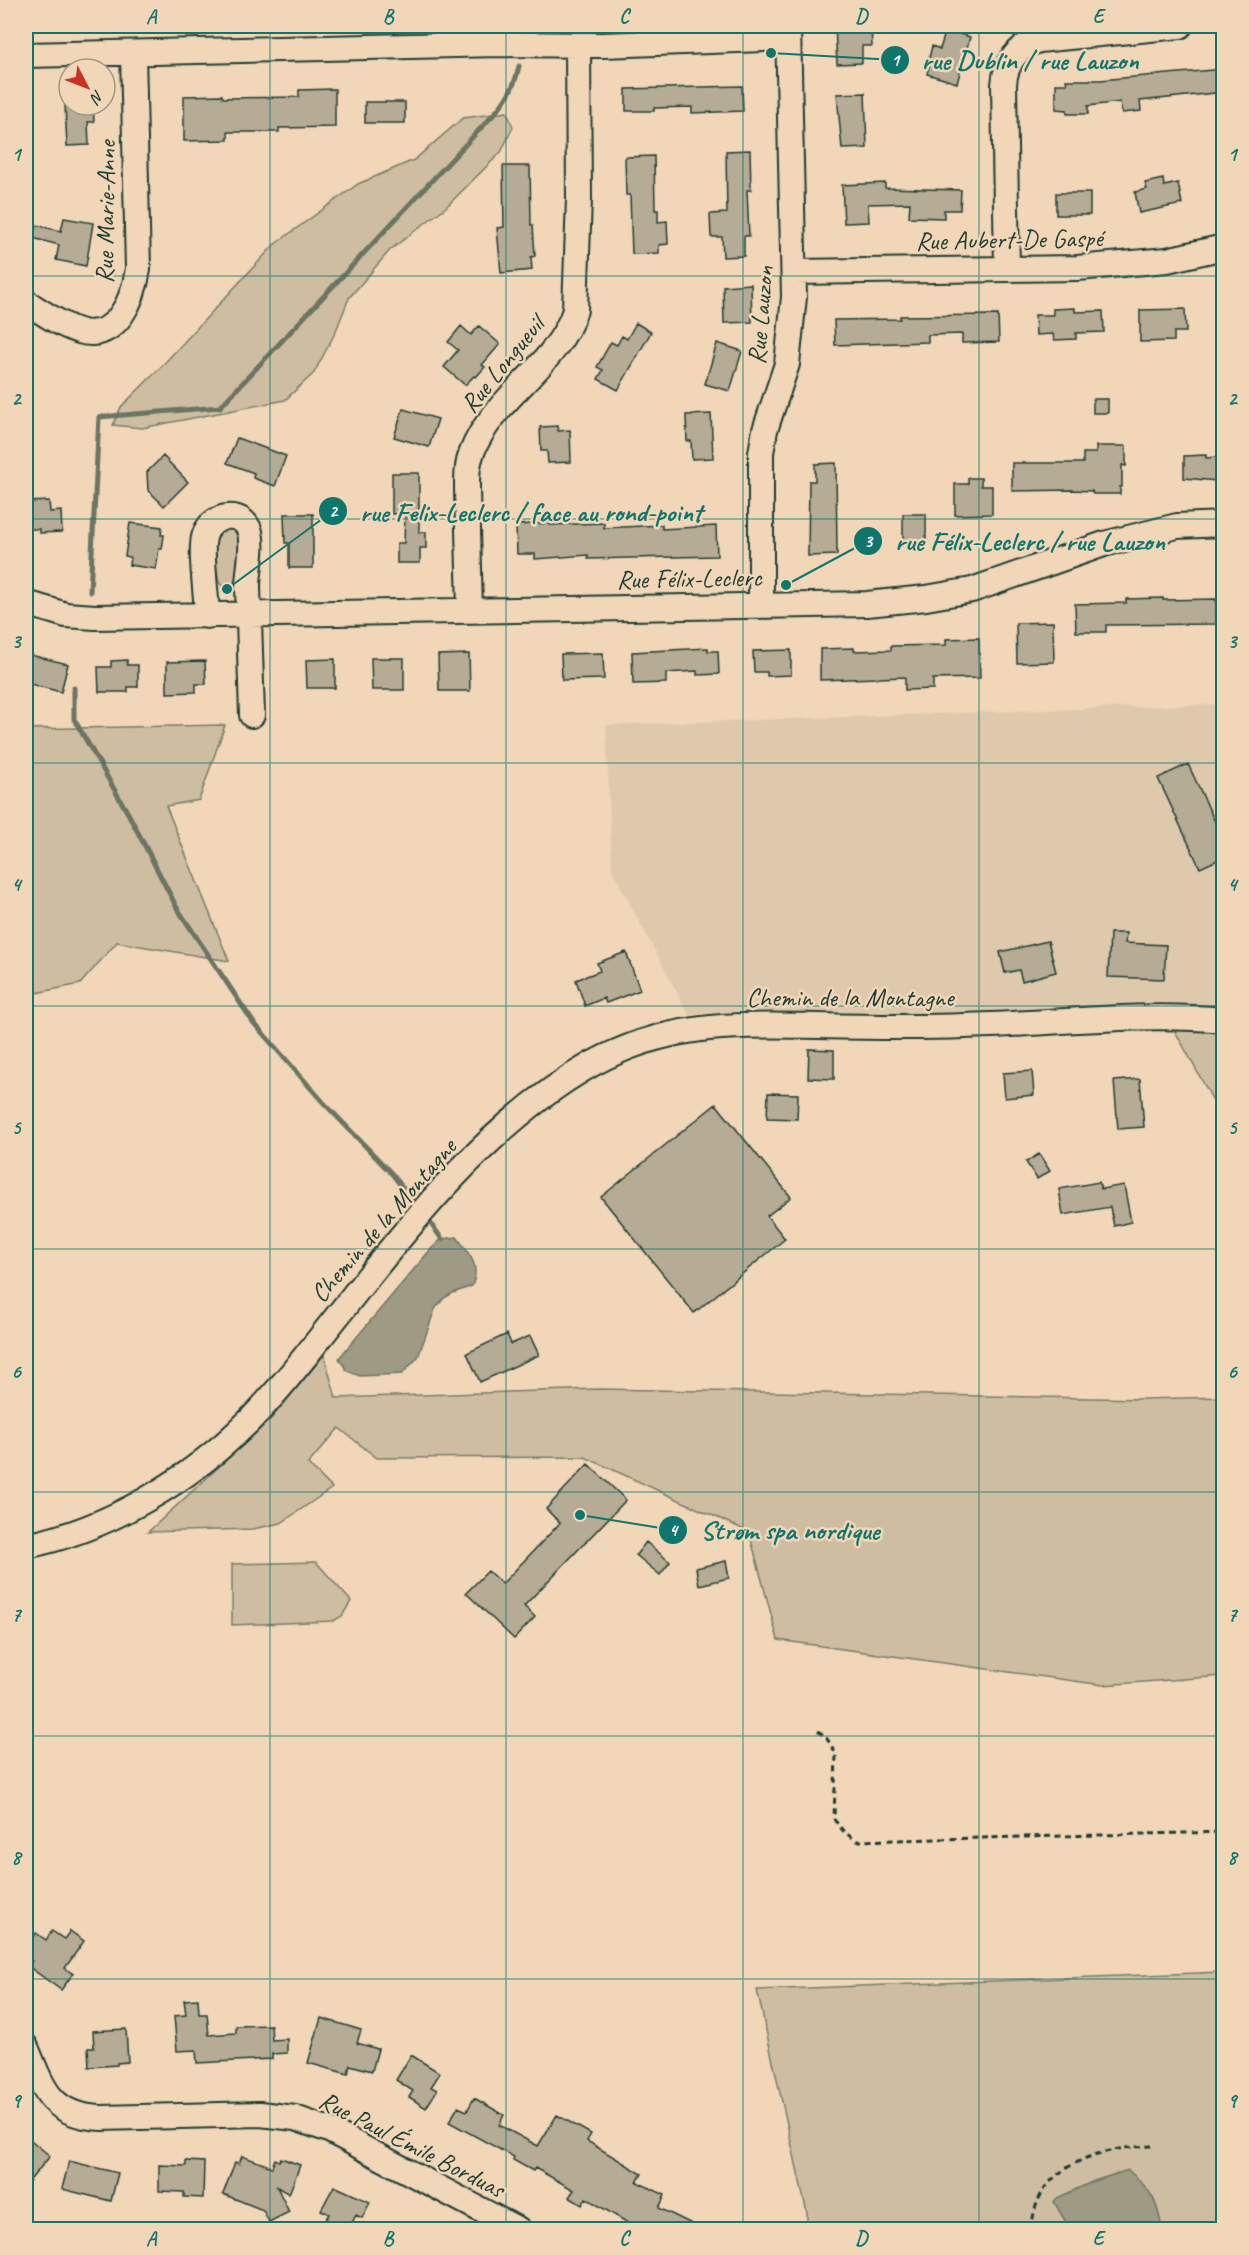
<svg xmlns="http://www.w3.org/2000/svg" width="1249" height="2255" font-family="Caveat,sans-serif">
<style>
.built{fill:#dfc9ad}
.green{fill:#cfbda2;stroke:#777d6b;stroke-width:1.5}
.water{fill:#9e9a83;stroke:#6b7563;stroke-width:1.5}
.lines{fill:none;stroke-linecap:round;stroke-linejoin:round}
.stream{stroke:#6b7563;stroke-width:5}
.building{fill:#b6ab94;stroke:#1f3d34;stroke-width:1.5}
.minor-casing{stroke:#1f3d34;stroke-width:28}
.path{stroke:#1f3d34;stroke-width:3;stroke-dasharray:6 4.5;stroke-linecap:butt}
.minor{stroke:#f1d6b8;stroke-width:24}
.grid{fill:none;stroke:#0f766e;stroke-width:1.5;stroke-opacity:0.55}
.labels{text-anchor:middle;stroke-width:5;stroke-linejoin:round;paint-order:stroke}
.street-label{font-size:26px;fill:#1f3d34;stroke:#f1d6b8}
.leader{fill:none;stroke:#0f766e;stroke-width:2}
.callout-dot{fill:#0f766e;stroke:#f1d6b8;stroke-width:2}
.mark-label{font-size:18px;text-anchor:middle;font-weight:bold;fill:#fff}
.callout-label{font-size:27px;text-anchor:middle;font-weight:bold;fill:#0f766e;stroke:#f1d6b8;stroke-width:5;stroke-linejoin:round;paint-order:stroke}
.neatline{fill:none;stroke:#0f766e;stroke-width:2}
.grid-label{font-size:20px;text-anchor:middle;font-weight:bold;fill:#0f766e}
</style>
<rect width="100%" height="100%" fill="#f1d6b8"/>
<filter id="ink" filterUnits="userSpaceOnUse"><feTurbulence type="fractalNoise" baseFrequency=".0167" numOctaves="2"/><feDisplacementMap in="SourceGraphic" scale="12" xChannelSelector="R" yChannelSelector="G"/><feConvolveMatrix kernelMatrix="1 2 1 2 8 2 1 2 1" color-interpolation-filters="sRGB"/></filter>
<g filter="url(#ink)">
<path class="built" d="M1223 704V1007L1185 1004 923 1014 742 1011 689 1015 612 870 606 725Z"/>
<path class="green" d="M507 112 513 127 501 152 446 207 390 250 349 298 335 333 314 373 285 400 142 428 113 425 121 407 159 369 275 244 358 184 414 160 463 118Z
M218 529H232L239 536 236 579 233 584 228 587 222 586 219 582 212 542Z
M225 725 199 800 166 806 229 961 117 942 80 984 26 995V729Z
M1174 1029 1223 1032V1119Z
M324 1355 336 1398 599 1389 1143 1399 1223 1397V1676L1103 1685 778 1640 749 1532 585 1457 377 1458 339 1428 308 1464 332 1488 281 1523 253 1529 148 1532 272 1418Z
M316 1562 351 1601 342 1616 333 1621 232 1625V1564Z
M1223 1972V2229H807V2213L757 1990Z"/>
<path class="water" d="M457 1237C469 1254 481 1265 472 1286L453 1293 444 1298 435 1309 418 1357 402 1374 360 1376 347 1371 339 1358 431 1249 442 1239Z
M1128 2170C1151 2190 1157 2199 1162 2229H1117L1108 2223 1095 2221 1090 2229H1070L1054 2202 1057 2198 1094 2181Z"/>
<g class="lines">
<path class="stream" d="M522 38 525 26
M90 592 99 417 220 407 494 114C507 99 515 86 519 66
M74 688V719L129 815 177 908 253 1022 323 1102 393 1175 417 1207
M425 1216 442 1239"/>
</g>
<path class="building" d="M835 26H871L872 46H862V63L837 64Z
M946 30 970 37 957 83 927 74 930 62H928L932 46 940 49Z
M1224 69V92L1140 101 1141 111 1122 113 1120 102 1088 106V114H1067V110L1056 109V84H1067L1066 80H1100Z
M742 86 743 111 692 113V107L654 108V111H626V89Z
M335 89V127L279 128V132H228V140L184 141V96L222 95 223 98 299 97V90Z
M865 93 867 148 842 149 837 94Z
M365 102H405V123H365Z
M65 105H93L94 122H88L89 145 67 146Z
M750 150 751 190H747L749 236H744V256L723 257 722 237H711L710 214 727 213 726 151Z
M654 156 655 210H658V222L667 221 668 244 659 245V253L632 254 630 195H626L625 157Z
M503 166H530L531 225H533L535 256 531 257 532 270 501 273 497 228 504 227Z
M1163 179 1164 186 1178 183 1182 204 1139 213 1135 192 1147 189 1145 183Z
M885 183V188L961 190 960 210H944V218L909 217 910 203 868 204 869 222 844 223 842 185Z
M1056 193H1090V215H1056Z
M64 218 93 223 86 266 56 260 59 245 33 238 36 225 61 231Z
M751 284 752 322 724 323 723 286Z
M1075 308V312L1103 311 1104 332 1076 333V339L1054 340 1053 334 1036 335 1035 315H1053V309Z
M1185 309 1186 332H1174V341L1140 342V310Z
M998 315 999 342 962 343V334L928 335V342L835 345 834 320 900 319V316Z
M636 323 651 332 618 390 598 379 603 370 597 367 611 342 617 345 622 336 627 339Z
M461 326 471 335 479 326 500 344 482 365 485 367 476 377 474 376 465 385 444 367 458 350 448 342Z
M717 343 742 351 730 391 705 384Z
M1093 399H1108V413H1093Z
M403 409 438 419 429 447 394 437Z
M711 414 713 458 692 459 691 441H687L686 415Z
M558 426V431L570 430 571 462 548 463 547 451H541L540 427Z
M237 438 286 456 275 486 253 478 254 473 227 463Z
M1096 446H1126V466L1122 465V487H1120V494H1093L1092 491 1072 490 1012 491V463H1083V453H1096Z
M1206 455V458L1217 457V481L1184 478V456Z
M163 456 188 482 164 506 148 490 147 472Z
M836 463 837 555 808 556 809 481H815V464Z
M392 473H419V532H426V548H420V563H397V543H404L405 514H392Z
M968 478H981V486H992V514L955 515V484H968Z
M49 501 50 512 61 511 62 532 39 533V529H26V502Z
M284 514H313V568H289V543H285Z
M903 514H926V545H903Z
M130 523 162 527 161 535H164L162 549H159L156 569 129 565 130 557 125 556Z
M550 523V525L604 523V528L662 525V529L716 526 717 556 588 559V555L535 559V554H517L516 525Z
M1163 598V600L1216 599V624L1106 625V632H1076L1075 604 1126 603V599Z
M1053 622 1054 662 1017 663 1016 623Z
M979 638 980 678 933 679V689L905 690V677L820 680V649L854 648V651L891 650V646L946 645V639Z
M708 648V651H718L719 674 697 675V671L666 673V683L633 684 632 652Z
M791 650V675L767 676V672H754L753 651Z
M603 653 604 679 562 680 561 654Z
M26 654 68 664 61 692 26 683Z
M469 654 470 691H439L438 655Z
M371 658H404V690H372Z
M335 659V688H307L306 660Z
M127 660V665H138V687H128V692H99L98 667H111V661Z
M205 661 206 684H196V692L167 693V662Z
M1188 764 1224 841V857L1200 868 1158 778Z
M1110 933H1126L1125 943 1166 945 1164 979 1108 977Z
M1048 941 1056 972 1022 981 1019 970 1005 973 1000 952Z
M626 952 640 990 606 1003 604 998 585 1006 576 980 600 971 597 963Z
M809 1049 834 1050V1079L808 1078Z
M1032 1071 1034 1095 1005 1098 1003 1073Z
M1140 1079 1144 1127 1118 1129 1114 1081Z
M768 1093 798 1094 797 1119 767 1118Z
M716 1104 791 1197 767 1216 785 1239 694 1313 601 1197Z
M1039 1154 1050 1171 1037 1179 1026 1162Z
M1099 1182 1101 1189 1124 1185 1131 1222 1114 1226 1110 1207 1063 1215 1059 1189Z
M507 1334 511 1344 530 1336 539 1355 480 1382 467 1353Z
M588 1464 626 1500 524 1606 535 1617 514 1639 466 1593 488 1571 502 1584 560 1523 546 1509Z
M646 1542 670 1562 660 1575 636 1555Z
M726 1561 729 1578 699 1585 696 1568Z
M52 1931 64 1939 70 1931 84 1941 65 1968 73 1974 61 1990 28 1966 32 1961 26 1956V1947L36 1933 46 1940Z
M198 1999 199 2014H207L209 2035 236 2033V2026L271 2025 272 2040 287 2039V2053L272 2054V2059L197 2063 196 2050 177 2051 174 2016 186 2015 184 2000Z
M321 2018 361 2030 357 2043 378 2049 372 2071 350 2065 348 2074 308 2063Z
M126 2029 128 2062 117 2063V2065L89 2067 88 2048H94L93 2031Z
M411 2055 440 2073 431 2087 437 2090 426 2108 409 2097 413 2091 396 2080Z
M474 2098 504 2115 499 2125 538 2146 557 2115 591 2134 587 2141 642 2174 637 2182 665 2195 659 2208 702 2229H638L586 2198 582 2205 569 2197 574 2190 535 2168 533 2171 513 2160 514 2157 449 2122 458 2107 467 2111Z
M26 2136 50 2156 26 2185Z
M242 2156 272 2167 275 2159 279 2161 281 2158 300 2165 289 2194 277 2187 289 2212 269 2222 263 2210 223 2194 235 2162 239 2164Z
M69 2161 118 2173 111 2201 62 2189Z
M186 2161 204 2162 203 2198 184 2197V2192L159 2191V2165L186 2166Z
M334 2186 370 2202 362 2218 356 2215 349 2229H339L324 2222 329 2214 321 2210Z"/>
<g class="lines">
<g class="minor-casing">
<path id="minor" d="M26 55 499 44 603 45 788 38
M1007 269 1004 85C1005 63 1018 46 1039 40L1180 26
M795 272 1077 268 1167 260 1224 247
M26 302C42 312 60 325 79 331 117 343 134 297 138 269L133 53
M26 603 66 615 95 617 867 604 926 598 972 590 1104 544 1177 526 1224 524
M761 606V453L765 430 787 364 794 297 788 26
M470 610 467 489C467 476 467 464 472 452 493 397 558 366 575 310L579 199 578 45
M207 616C207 597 199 548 205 534 212 514 243 509 250 532 254 549 248 570 248 587 249 630 251 673 252 715
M26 1546C109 1529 189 1481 249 1421 282 1388 310 1350 339 1314 409 1224 492 1120 592 1064 668 1022 734 1025 817 1026 866 1027 915 1028 964 1026 1051 1024 1137 1012 1224 1020
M26 2047C43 2088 50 2116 101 2118L260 2114 295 2118 329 2130 519 2230"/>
</g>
<path class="path" d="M818 1731 826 1737 836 1754 834 1819 844 1832 857 1841 1224 1832
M1032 2230C1033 2166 1100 2147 1152 2146"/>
<use href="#minor" class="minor"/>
</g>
</g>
<path class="grid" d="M270 26V2230M506 26V2230M743 26V2230M979 26V2230M26 276H1224M26 519H1224M26 763H1224M26 1006H1224M26 1249H1224M26 1492H1224M26 1736H1224M26 1979H1224"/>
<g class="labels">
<g class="street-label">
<text transform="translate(105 212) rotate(-89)" y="9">Rue Marie-Anne</text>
<text transform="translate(1009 239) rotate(-1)" y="9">Rue Aubert-De Gaspé</text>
<text transform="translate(760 315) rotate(-85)" y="9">Rue Lauzon</text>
<text transform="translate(502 364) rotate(-51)" y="9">Rue Longueuil</text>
<text transform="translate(689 578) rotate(-1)" y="9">Rue Félix-Leclerc</text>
<text x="850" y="1006">Chemin de la Montagne</text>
<text transform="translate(383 1220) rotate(-49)" y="9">Chemin de la Montagne</text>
<text transform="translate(412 2144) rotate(27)" y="9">Rue Paul Émile Borduas</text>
</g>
</g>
<path class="leader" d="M771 53L895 60M227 589L333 511M786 585L868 541M580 1515L673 1530"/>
<g class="callout-dot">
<circle cx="771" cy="53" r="6"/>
<circle cx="227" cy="589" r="6"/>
<circle cx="786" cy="585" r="6"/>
<circle cx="580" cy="1515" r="6"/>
<circle cx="895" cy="60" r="15"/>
<circle cx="333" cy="511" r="15"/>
<circle cx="868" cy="541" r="15"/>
<circle cx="673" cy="1530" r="15"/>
</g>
<g class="mark-label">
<text x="895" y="66">1</text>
<text x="333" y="517">2</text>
<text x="868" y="547">3</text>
<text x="673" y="1536">4</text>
</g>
<g class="callout-label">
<text x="1030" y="69">rue Dublin / rue Lauzon</text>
<text x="531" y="521">rue Felix-Leclerc / face au rond-point</text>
<text x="1030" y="550">rue Félix-Leclerc / rue Lauzon</text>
<text x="790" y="1539">Strøm spa nordique</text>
</g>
<rect width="1249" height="2255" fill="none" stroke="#f1d6b8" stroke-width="66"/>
<g transform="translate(87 87) rotate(132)"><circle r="28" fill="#f1d6b8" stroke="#9d9983" stroke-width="1.5"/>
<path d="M0-4.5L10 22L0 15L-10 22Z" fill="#c8321e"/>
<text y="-9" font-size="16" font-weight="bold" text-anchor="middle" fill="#1f3d34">N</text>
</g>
<rect x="33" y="33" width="1183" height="2189" class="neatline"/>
<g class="grid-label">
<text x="151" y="23">A</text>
<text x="388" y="23">B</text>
<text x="624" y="23">C</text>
<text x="861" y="23">D</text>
<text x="1098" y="23">E</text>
<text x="16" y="161">1</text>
<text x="1232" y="161">1</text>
<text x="16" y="405">2</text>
<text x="1232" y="405">2</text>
<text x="16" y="648">3</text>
<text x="1232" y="648">3</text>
<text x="16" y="891">4</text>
<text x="1232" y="891">4</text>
<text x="16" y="1134">5</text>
<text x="1232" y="1134">5</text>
<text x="16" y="1378">6</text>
<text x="1232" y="1378">6</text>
<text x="16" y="1621">7</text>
<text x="1232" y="1621">7</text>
<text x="16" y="1864">8</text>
<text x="1232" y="1864">8</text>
<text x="16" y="2107">9</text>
<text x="1232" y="2107">9</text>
<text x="151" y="2245">A</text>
<text x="388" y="2245">B</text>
<text x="624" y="2245">C</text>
<text x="861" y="2245">D</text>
<text x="1098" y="2245">E</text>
</g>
</svg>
